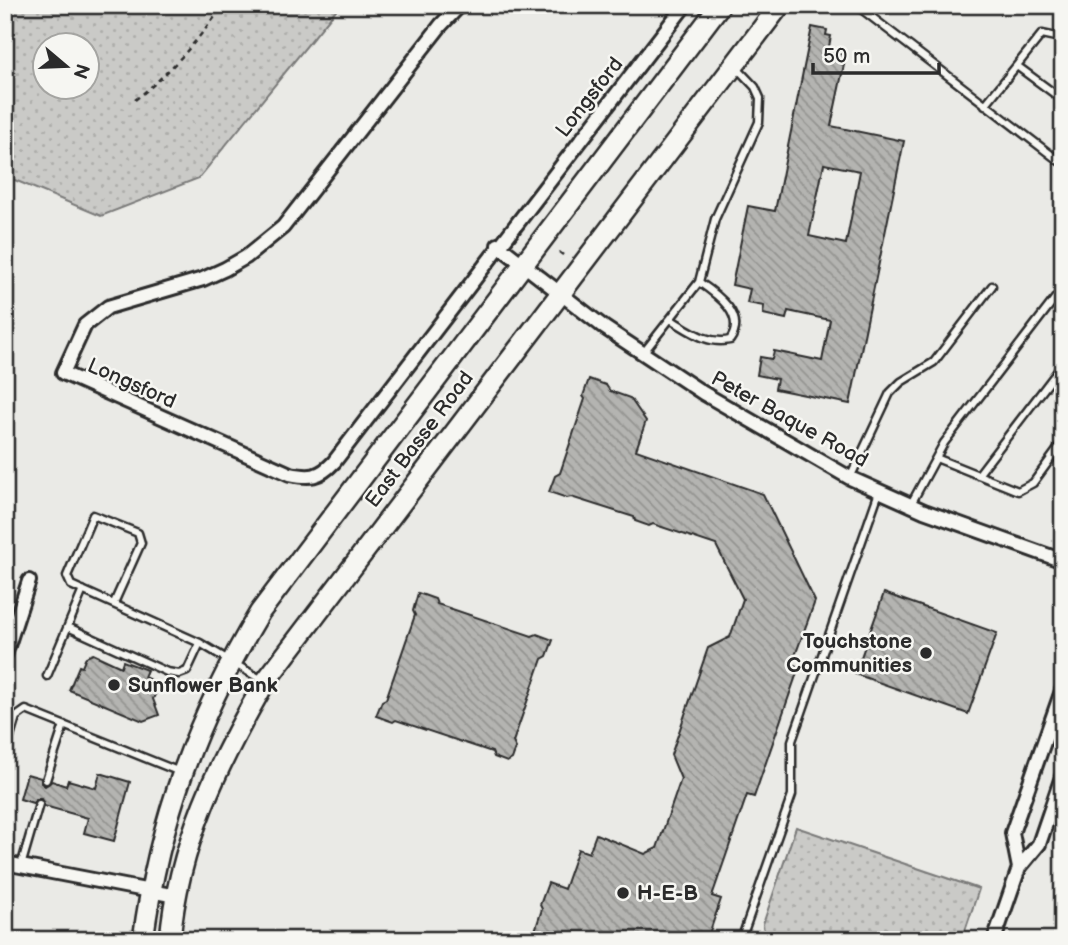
<svg xmlns="http://www.w3.org/2000/svg" width="1068" height="945" font-family="'Balsamiq Sans',sans-serif">
<style>
.grass{fill:url(#grass-dots);stroke:#7a7a79;stroke-width:2;fill-rule:evenodd}
.building{fill:url(#building-back-hatch);stroke:#2b2b2b;stroke-width:2;fill-rule:evenodd}
.lines{fill:none;stroke-linecap:round;stroke-linejoin:round}
.service-casing{stroke:#2b2b2b;stroke-width:11}
.minor-casing{stroke:#2b2b2b;stroke-width:18}
.secondary-casing{stroke:#2b2b2b;stroke-width:24}
.path{stroke:#2b2b2b;stroke-width:2.5;stroke-dasharray:5 5;stroke-linecap:butt}
.service{stroke:#f6f6f2;stroke-width:6}
.minor{stroke:#f6f6f2;stroke-width:12}
.secondary{stroke:#f6f6f2;stroke-width:19}
.poi-dot{fill:#2b2b2b;stroke:#f6f6f2;stroke-width:2.5}
.labels{text-anchor:middle;stroke-width:5;stroke-linejoin:round;paint-order:stroke}
.street-label{font-size:21px;fill:#2b2b2b;stroke:#f6f6f2}
.poi-label{font-size:21px;font-weight:bold;fill:#2b2b2b;stroke:#f6f6f2;text-anchor:start}
</style>
<defs>
<pattern id="grass-dots" width="8" height="8" patternUnits="userSpaceOnUse" patternTransform="scale(1.75)"><rect width="8" height="8" fill="#cacac7"/><path d="M2 2h.1M6 6h.1" fill="none" stroke="#aeaeab" stroke-width="1.8" stroke-linecap="round"/></pattern>
<pattern id="building-back-hatch" width="6" height="6" patternUnits="userSpaceOnUse" patternTransform="scale(1.75)"><rect width="6" height="6" fill="#b4b4b1"/><path d="M-1 5l2 2M0 0l6 6M5-1l2 2" fill="none" stroke="#939390"/></pattern>
</defs>
<rect width="100%" height="100%" fill="#eaeae6"/>
<filter id="ink" filterUnits="userSpaceOnUse"><feTurbulence type="fractalNoise" baseFrequency=".0143" numOctaves="2"/><feDisplacementMap in="SourceGraphic" scale="14" xChannelSelector="R" yChannelSelector="G"/><feConvolveMatrix kernelMatrix="1 2 1 2 8 2 1 2 1" color-interpolation-filters="sRGB"/></filter>
<g filter="url(#ink)">
<path class="grass" d="M5 5H340L199 178 101 216 5 176ZM46 46H88V88H46Z
M796 827 979 889 962 940H765L763 924Z"/>
<path class="building" d="M812 27 827 30 826 35 831 36 828 52 846 55 831 126 904 141 850 404 775 389 777 379 757 375 760 357 772 359 774 351 822 361 830 320 788 311 786 319 763 314 764 306 747 303 750 289 732 285 748 206 775 211ZM824 164 860 171 846 244 809 236Z
M589 379 606 385 610 391 630 398 646 421 636 450 763 494 815 601 792 664 799 667 754 797 747 795 712 896 721 899 707 940H532L542 909 540 905 548 883 564 889 578 849 589 853 596 834 645 854 657 848 681 779 671 755 708 648 730 637 743 599 716 545 653 524 649 526 635 521 634 517 571 497 567 498 549 492 555 476 560 473 585 399 583 396Z
M418 593 435 599 437 604 532 636 537 634 553 640 547 656 542 659 513 742 516 748 512 759 507 762 494 757 492 752 396 720 393 722 376 716 382 701 386 699 415 615 413 611Z
M884 593 997 633 968 714 855 674Z
M93 654 121 667 123 661 147 670 144 677 155 682 158 688 153 699 159 715 143 721 69 690 79 666 82 667 86 657Z
M100 773 130 782 114 841 84 833 88 818 44 806 41 799H37L33 803 20 799 27 774 41 778V783L45 786 52 781 66 786 68 780 96 788Z"/>
<g class="lines">
<g class="service-casing">
<path id="service" d="M856 5 1063 164
M1017 66 1063 100
M985 105 1042 34 1056 37 1063 42
M670 319C689 330 707 345 730 340 747 316 718 295 699 282
M644 352 699 282 715 219 759 122 760 98 755 87 736 67
M936 458 1018 491 1033 483 1063 442
M978 475 1063 364
M850 478 890 393 901 382 934 362 992 286
M911 504 944 443 1063 288
M114 603 141 543 138 533 93 515 67 576 71 585 200 643 262 680
M68 627 167 672 179 674 187 671 200 643
M47 676 83 590
M5 754 16 717 26 710 180 772
M46 780 64 725
M21 866 39 804
M741 940 792 795V741L879 492"/>
</g>
<g class="minor-casing">
<path id="minor" d="M460 5 441 25 283 227 246 257 225 269 203 279 108 307 85 325 63 373 290 474C310 478 319 478 334 462L685 5
M498 245 605 328 703 393 850 478 924 511 1063 561
M5 655 29 581
M5 863 176 896
M1019 868 1012 833 1063 688
M994 940 1019 868 1039 844 1063 774"/>
</g>
<g class="secondary-casing">
<path id="secondary" d="M143 940C159 818 197 717 260 612L720 5
M170 940C178 845 218 763 265 682L780 5"/>
</g>
<path class="path" d="M196 5 209 13H218
M135 100C170 73 197 41 224 5
M559 252 566 257"/>
<use href="#service" class="service"/>
<use href="#minor" class="minor"/>
<use href="#secondary" class="secondary"/>
</g>
</g>
<g class="poi-dot">
<circle cx="926" cy="653" r="7"/>
<circle cx="114" cy="685" r="7"/>
<circle cx="623" cy="893" r="7"/>
</g>
<g class="labels">
<g class="street-label">
<text transform="translate(589 97) rotate(-52)" y="7">Longsford</text>
<text transform="translate(132 383) rotate(24)" y="7">Longsford</text>
<text transform="translate(790 419) rotate(29)" y="7">Peter Baque Road</text>
<text transform="translate(419 439) rotate(-53)" y="7">East Basse Road</text>
</g>
<g class="poi-label">
<text x="912" y="648" text-anchor="end">Touchstone<tspan x="912" dy="24">Communities</tspan></text>
<text x="128" y="692">Sunflower Bank</text>
<text x="637" y="900">H-E-B</text>
</g>
</g>
<rect width="1068" height="945" fill="none" stroke="#f6f6f2" stroke-width="28"/>
<rect x="14" y="14" width="1040" height="917" fill="none" stroke="#2b2b2b" stroke-width="2.5" filter="url(#ink)"/>
<g transform="translate(66 66) rotate(109)"><circle r="33" fill="#f6f6f2" stroke="#a5a5a2" stroke-width="2"/>
<path d="M0-5L12 26L0 18L-12 26Z" fill="#2b2b2b"/>
<text y="-10" font-size="19" font-weight="bold" text-anchor="middle" fill="#2b2b2b">N</text>
</g>
<path d="M813 63v10h126v-10" fill="none" stroke="#2b2b2b" stroke-width="3.5"/>
<text x="823" y="63" font-size="21" fill="#2b2b2b" stroke="#f6f6f2" stroke-width="5" paint-order="stroke">50 m</text>
</svg>
